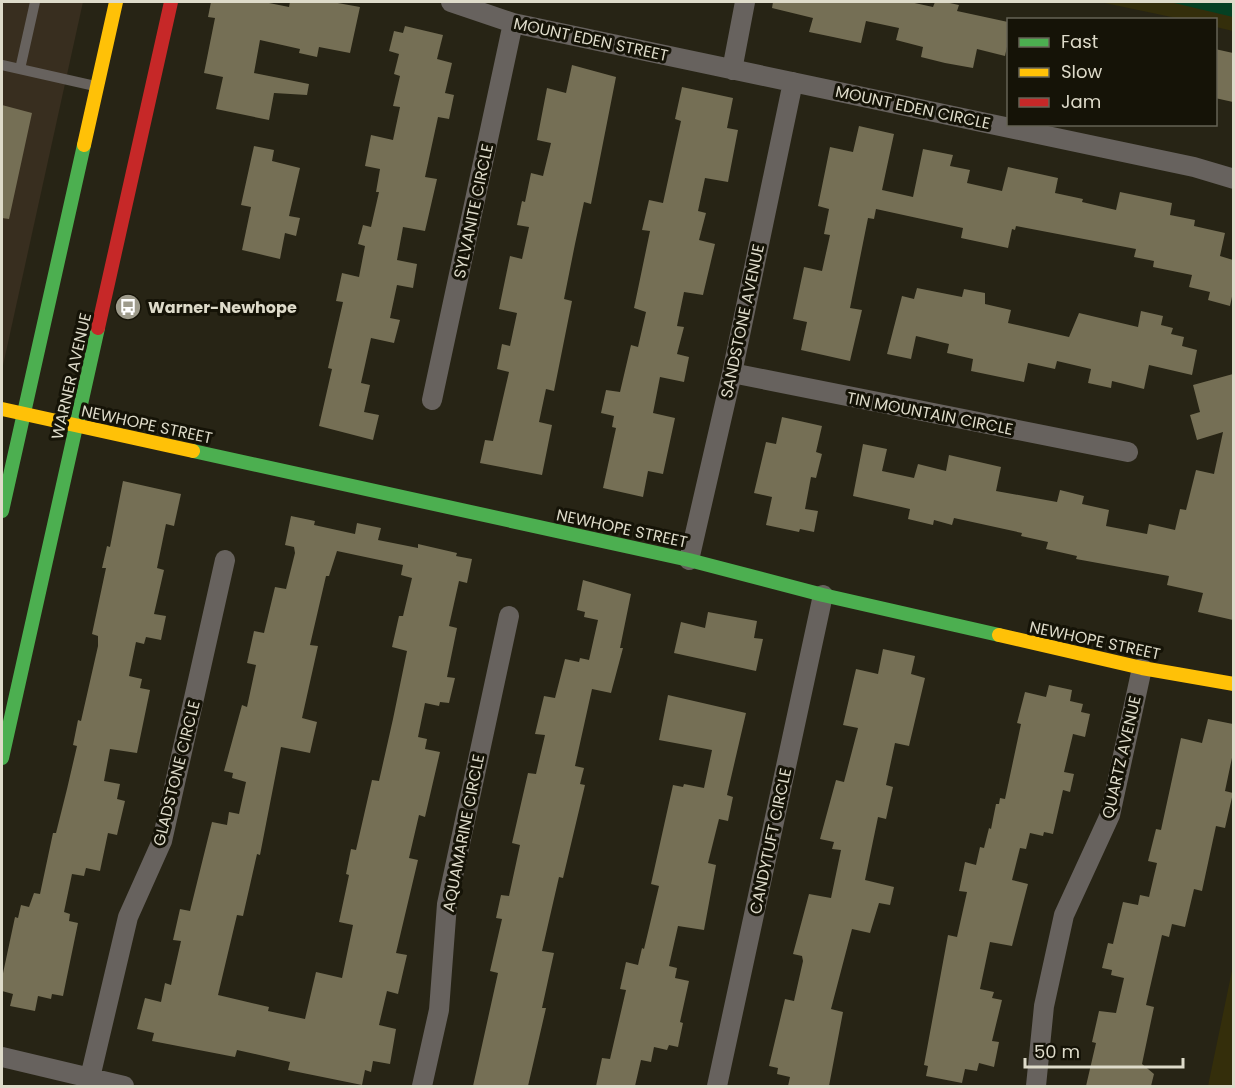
<svg xmlns="http://www.w3.org/2000/svg" width="1235" height="1088" font-family="Poppins,sans-serif">
<style>
.commercial{fill:#382e1f}
.built{fill:#342e0b}
.green{fill:#054023}
.building{fill:#756f55;fill-rule:evenodd}
.lines{fill:none;stroke-linecap:round;stroke-linejoin:round}
.lane{stroke:#67625e;stroke-width:10}
.street{stroke:#67625e;stroke-width:20}
.fast{stroke:#4caf50;stroke-width:14}
.slow{stroke:#ffc107;stroke-width:14}
.jam{stroke:#c62828;stroke-width:14}
.labels{text-anchor:middle;stroke-width:6;stroke-linejoin:round;paint-order:stroke}
.street-label{font-size:16px;fill:#dedbca;stroke:#151307}
.poi-label{font-size:16px;font-weight:bold;fill:#dedbca;stroke:#151307;text-anchor:start}
</style>
<rect width="100%" height="100%" fill="#272415"/>
<path class="commercial" d="M2 2H83L2 370Z"/>
<path class="built" d="M1100 2H1233V31L1216 27V20L1181 19Z
M1233 966V1086H1208Z"/>
<path class="green" d="M1170 2H1233V17Z"/>
<path class="building" d="M211 2H264L289 7 290 2H332L360 7 350 53 319 47 317 57 299 53 300 49 260 40 254 73 309 84 307 95 274 93 269 120 216 109 223 77 204 73 215 18 208 17Z
M773 2H910L933 7 935 2H945L959 5 957 11 1008 22V42L1005 56 977 49 973 68 945 63 921 57 923 47 896 40 899 28 866 21 861 43 833 37 809 32 813 18 772 8Z
M405 26 443 35 437 59 452 63 445 93 454 95 449 119 438 117 425 177 437 179 425 231 403 227 397 260 417 264 413 288 397 285 390 318 400 320 394 343 371 338 361 383 370 385 364 412 379 415 373 440 319 426 332 369 328 368 343 302 336 301 342 273 359 277 365 246 358 244 363 225 371 227 379 192H376L380 169 365 166 371 135 393 140 400 107 393 106 400 76 394 74 399 54 389 51 394 31 403 33Z
M1215 49 1233 53V102L1215 98Z
M572 65 616 77 591 204 584 202 575 244 564 299 572 301 554 391 546 389 539 422 552 425 542 475 480 463 485 440 493 441 509 372 497 369 502 344 510 346 517 313 499 309 510 256 522 259 529 227 517 225 522 201 525 202 531 173 543 176 551 143 537 140 547 88 566 93Z
M682 87 733 98 727 128 738 130 728 182 705 178 698 211 706 213 699 240 715 244 703 295 684 292 677 326 684 327 677 354 689 357 684 382 660 377 653 413 675 418 663 474 648 471 643 497 603 488 616 428 612 427 614 416 601 413 606 390 620 392 631 345 638 347 646 312 634 308 650 231 642 230 649 200 663 203 681 121 675 119Z
M2 105 32 113 9 219 2 218Z
M859 126 894 134 882 190 913 197 923 149 953 155 950 166 970 170 967 183 1002 191 1008 167 1058 178 1055 193 1083 199 1082 202 1116 210 1120 192 1172 203 1170 215 1195 220 1194 226 1225 233 1220 256 1233 260V292L1230 306 1208 300 1210 292 1189 287 1192 275 1153 267 1154 261 1134 257 1136 249 1016 226 1015 230 1012 229 1008 248 961 238 963 228 876 209 874 219 868 218 850 308 862 310 850 361 801 350 807 322 793 319 804 267 822 271 830 235 824 234 829 209 818 206 830 147 853 152Z
M254 146 274 150 272 161 300 168 289 216 300 218 296 236 285 233 280 259 242 250 251 207 241 205Z
M917 288 962 297 964 289 985 293V304L1011 310 1008 323 1069 337 1079 313 1138 327 1141 311 1163 316 1161 325 1173 328 1171 334 1184 337 1182 346 1197 350 1192 375 1149 365 1144 389 1112 381 1111 388 1088 383 1091 369 1057 361 1055 369 1028 363 1024 382 971 371 973 359 947 353 949 344 916 336 911 359 887 354 902 296 914 299Z
M1233 374V620L1198 612 1203 593 1167 585 1169 576 1076 559 1077 556 1046 549 1048 542 1021 536 1022 533 954 518 952 525 934 520 933 525 908 519 910 509 853 496 863 444 887 449 882 471 914 478 918 464 946 471 949 455 1001 467 996 491 1057 502 1060 490 1084 496 1082 504 1109 510 1106 526 1147 534 1149 524 1175 530 1180 509 1186 510 1196 470 1214 474 1223 432 1197 440 1190 415 1200 412 1193 385Z
M782 417 822 426 816 452 822 454 816 478 811 477 805 509 818 511 814 532 800 529 799 532 766 525 772 497 754 493 766 442 776 444Z
M123 481 181 494 174 526 166 524 157 568 164 570 154 614 166 616 161 640 146 637 144 644 136 642 129 676 142 679 140 688 150 690 137 753 110 749 104 781 120 784 117 799 125 801 117 835 108 833 100 871 86 868 84 876 72 874 64 912 70 914 69 921 78 923 63 996 52 994 51 999 38 996 35 1011 10 1006 13 994 2 991V978L15 917 18 918 21 905 29 907 34 893 40 894 53 833H56L67 789 77 746 73 745 78 720 81 721 98 646V636L92 634 106 568H102L107 546 110 547Z
M291 516 315 521 314 525 355 534 357 523 381 528 378 540 418 548V544L457 553 456 556 472 559 467 583 459 581 449 626 457 628 447 677 455 678 449 703 440 702 439 706 425 703 418 737 427 739 425 749 440 752 425 817 419 815 409 858 418 860 396 953 407 955 398 994 387 991 379 1025 396 1029 390 1064 373 1061 371 1072 365 1070 362 1085 288 1070 290 1062 237 1050 235 1057 152 1041 154 1033 137 1029 145 998 161 1002 165 983 171 985 181 941 173 940 180 909 190 911 212 822 227 825 229 812 239 814 246 782 232 778 233 773 224 771 242 705 247 707 256 665 247 663 254 631 264 633 275 587 286 589 295 553 294 547 285 545ZM337 551 403 565 401 575 412 578 403 616H399L392 647 407 651 393 719 379 781 372 780 356 850 351 849 346 874 349 875 339 922 353 925 342 978 316 972 305 1019 268 1011 269 1007 218 995 237 915 243 916 257 854 260 855 281 747 310 753 317 722 302 718 318 646 310 645 326 576H329Z
M583 580 631 594 620 648H623L611 693 592 689 575 766 584 768 580 784 585 785 563 878 559 877 542 951 554 953 542 1008H546L528 1086H473L498 973 490 971 502 919 496 918 501 895 509 896 520 845 512 843 528 773 536 774 545 735 535 734 544 696 555 698 565 659 579 662 580 658 589 660 598 620 584 617 585 612 577 610Z
M708 612 757 621 754 638 763 639 756 671 674 653 681 622 705 628Z
M883 649 915 656 911 674 925 678 909 746 895 743 886 785 893 787 886 819 878 817 865 880 894 887 890 905 879 903 870 933 852 929 831 1009 843 1012 829 1086H788L790 1077 777 1074 778 1068 769 1066 785 999 794 1001 803 961 802 956 793 954 809 894 831 898 841 850 832 849 834 842 820 839 836 780 844 782 858 728 843 725 856 669 878 674Z
M1049 685 1072 690 1070 701 1083 704 1081 712 1090 714 1085 737 1073 734 1064 772 1074 774 1070 792 1063 790 1053 834 1044 832 1043 836 1030 833 1026 849 1020 848 1012 880 1028 884 1012 946 990 942 980 989 994 992 992 998 1002 1000 992 1041 999 1042 994 1067 979 1063 977 1071 965 1069 962 1083 926 1076 928 1066 924 1065 948 935 957 937 967 892 959 891 965 862 976 865 980 847 984 848 989 828 991 829 996 804H999L1000 798 1005 799 1021 724 1017 723 1025 692 1046 697Z
M668 695 746 713 727 795 733 797 728 821 719 819 708 863 716 865 704 930 678 926 669 966 677 968 675 978 689 981 680 1022 683 1023 678 1047 669 1045 667 1050 654 1047 651 1062 641 1060 635 1086H596L602 1058 610 1059 626 990 620 989 626 962 638 965 642 948 644 949 659 886 651 884 673 785 683 787 684 784 704 788 712 750 659 740Z
M1208 719 1233 724V753L1225 791 1233 793 1225 828 1216 826 1202 891 1194 889 1185 927 1172 924 1169 937 1162 935 1146 1005 1154 1007 1142 1064 1154 1074 1151 1086H1086L1096 1043 1092 1042 1099 1011 1116 1013 1124 978 1111 975 1112 970 1102 968 1108 943 1113 944 1123 902 1138 905 1140 895 1149 897 1157 863 1148 861 1156 829 1161 830 1181 738 1202 743Z"/>
<g class="lines">
<path class="lane" d="M2 65 95 86
M20 69 35 2"/>
<path class="street" d="M451 2 513 23 1194 167 1234 179
M732 70 745 2
M732 373 1128 452
M432 400 513 23
M689 560 732 373 793 82
M2 1057 124 1086
M88 1086 128 917 162 841 225 560
M422 1086 439 1010 447 904 509 616
M717 1086 823 595
M1036 1086 1044 1006 1064 915 1110 815 1142 668"/>
<path class="fast" d="M193 451 689 560 823 595 999 635
M2 511 84 145
M2 758 98 328"/>
<path class="slow" d="M84 145 116 2
M2 409 193 451
M999 635 1142 668 1234 684"/>
<path class="jam" d="M98 328 171 2"/>
</g>
<defs>
<g id="bus-disc" transform="scale(1.35)"><circle r="9.5" fill="#9e9b8b" stroke="#151307"/><path d="M-5-6H5V4H4V6H2V4H-2V6H-4V4H-5ZM-3.5-4V0h7V-4ZM-3.5 1.2v1.5H-2V1.2ZM2 1.2v1.5H3.5V1.2Z" fill="#fff"/></g>
</defs>
<g fill-rule="evenodd">
<use href="#bus-disc" x="128" y="307"/>
</g>
<g class="labels">
<g class="street-label">
<text transform="translate(591 39) rotate(12)" y="6">MOUNT EDEN STREET</text>
<text transform="translate(913 107) rotate(12)" y="6">MOUNT EDEN CIRCLE</text>
<text transform="translate(473 211) rotate(-78)" y="6">SYLVANITE CIRCLE</text>
<text transform="translate(742 321) rotate(-78)" y="6">SANDSTONE AVENUE</text>
<text transform="translate(71 376) rotate(-77)" y="6">WARNER AVENUE</text>
<text transform="translate(930 413) rotate(11)" y="6">TIN MOUNTAIN CIRCLE</text>
<text transform="translate(147 424) rotate(12)" y="6">NEWHOPE STREET</text>
<text transform="translate(622 528) rotate(12)" y="6">NEWHOPE STREET</text>
<text transform="translate(1095 640) rotate(12)" y="6">NEWHOPE STREET</text>
<text transform="translate(1121 757) rotate(-77)" y="6">QUARTZ AVENUE</text>
<text transform="translate(176 773) rotate(-76)" y="6">GLADSTONE CIRCLE</text>
<text transform="translate(463 833) rotate(-79)" y="6">AQUAMARINE CIRCLE</text>
<text transform="translate(770 841) rotate(-78)" y="6">CANDYTUFT CIRCLE</text>
</g>
<g class="poi-label">
<text x="148" y="313">Warner-Newhope</text>
</g>
</g>
<rect width="1235" height="1088" fill="none" stroke="#dedbca" stroke-width="6"/>
<rect x="1007" y="18" width="210" height="108" fill="#151307" stroke="#656355" stroke-width="1.5"/>
<rect x="1019" y="38" width="30" height="9" fill="#4caf50" stroke="#656355" stroke-width="1.5"/>
<text x="1061" y="48" font-size="18" fill="#dedbca">Fast</text>
<rect x="1019" y="68" width="30" height="9" fill="#ffc107" stroke="#656355" stroke-width="1.5"/>
<text x="1061" y="78" font-size="18" fill="#dedbca">Slow</text>
<rect x="1019" y="98" width="30" height="9" fill="#c62828" stroke="#656355" stroke-width="1.5"/>
<text x="1061" y="108" font-size="18" fill="#dedbca">Jam</text>
<path d="M1025 1058v9h158v-9" fill="none" stroke="#dedbca" stroke-width="3"/>
<text x="1034" y="1058" font-size="18" fill="#dedbca" stroke="#151307" stroke-width="4.5" paint-order="stroke">50 m</text>
</svg>
